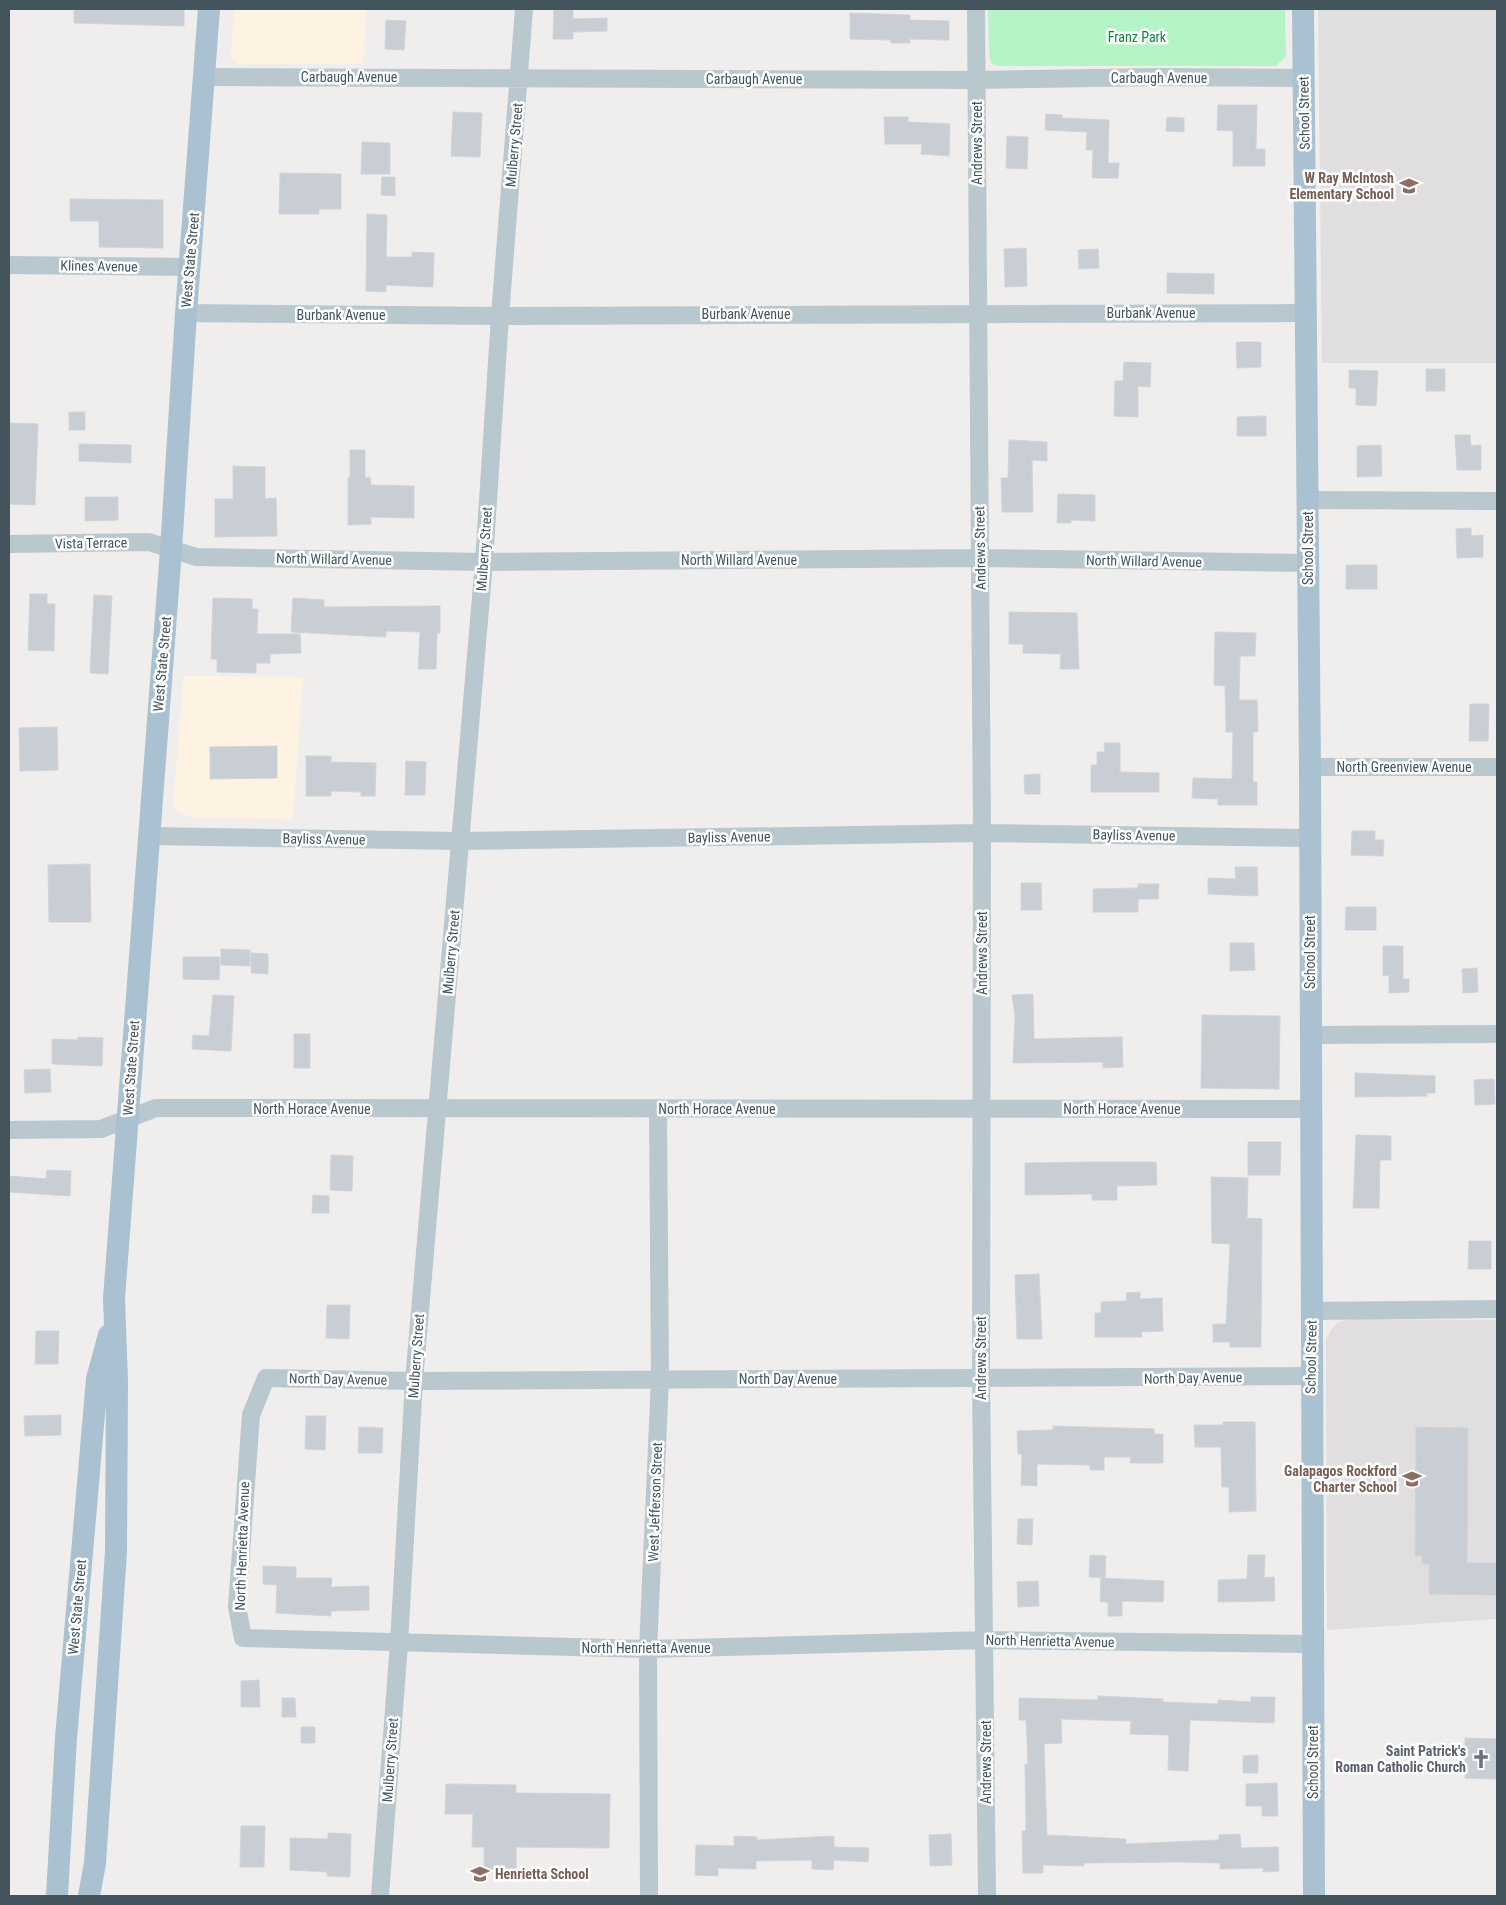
<svg xmlns="http://www.w3.org/2000/svg" width="1506" height="1905" font-family="'Roboto Condensed',sans-serif">
<style>
.commercial{fill:#fef3e3}
.education{fill:#e1dedf}
.green{fill:#b5f4c6}
.building{fill:#c8ced3;stroke:#d0d4da}
.lines{fill:none;stroke-linecap:round;stroke-linejoin:round}
.minor{stroke:#b9c7ce;stroke-width:18}
.major{stroke:#a9c1d0;stroke-width:22}
.labels{text-anchor:middle;stroke-width:5;stroke-linejoin:round;paint-order:stroke}
.park-label{font-size:14px;fill:#0c863b;stroke:#fff}
.street-label{font-size:14px;fill:#43545d;stroke:#fff}
.education-label{font-size:14px;font-weight:bold;fill:#785e54;stroke:#fff;text-anchor:end}
.worship-label{font-size:14px;font-weight:bold;fill:#5b616d;stroke:#fff;text-anchor:end}
</style>
<rect width="100%" height="100%" fill="#f0eded"/>
<path class="commercial" d="M234 9H367L363 64H239L233 61 231 54Z
M184 676 303 677 293 819 195 818 176 811 173 803Z"/>
<path class="education" d="M1318 9H1497V363H1322Z
M1352 1319 1497 1320V1619L1327 1630 1326 1339 1333 1327 1339 1322Z"/>
<path class="green" d="M988 9H1285L1286 56 1276 66H997L992 64 989 57Z"/>
<path class="building" d="M74 9H184V26L74 23Z
M554 9H573V19L607 18V31L573 32V39H553Z
M850 13 910 15V20L949 21V40L910 39V43H891V40L850 39Z
M386 20 406 21 404 50 385 49Z
M1218 105H1257L1256 149H1265V166H1233V131L1217 130Z
M453 112 482 113 480 157 451 156Z
M1046 114 1062 115V118L1109 120 1108 163H1119L1118 178H1092L1093 150H1086L1087 132 1045 130Z
M884 117H908V122L950 124 949 156 921 154 922 144H885Z
M1167 117 1184 118V132L1166 131Z
M1007 136 1028 137 1027 169 1006 168Z
M362 142 390 143V174H361Z
M280 173 341 174V209H319V214H279Z
M382 177H395V196L381 195Z
M70 199 163 200V248L99 247V221H70Z
M367 214 387 215 386 257H412V252L434 253 433 287 386 285V292L366 291Z
M1026 248 1027 286 1005 287 1004 249Z
M1098 249 1099 268 1079 269 1078 250Z
M1167 273 1214 274V294L1167 293Z
M1236 342H1261V367L1237 368Z
M1124 362 1151 363 1150 387 1138 386V417L1114 416 1115 381H1123Z
M1426 369H1445V391H1426Z
M1349 370 1378 371 1376 406 1356 405V388H1349Z
M69 412H85V430H69Z
M1266 416V436H1237V417Z
M9 423 38 424 35 505 9 504Z
M1455 435H1470L1471 446 1481 445V470H1457Z
M1009 440 1047 442V461L1032 460 1033 512H1002L1001 478H1008Z
M79 444 131 445V463L79 461Z
M1381 445 1382 476 1357 477V446Z
M350 450H365V478L370 477 371 485 414 486V518L371 517V524L348 525V478H350Z
M233 466 265 467V499L276 498 277 536 215 537V499H233Z
M1058 494 1095 495V521L1071 520V523H1057Z
M85 497H118V520L85 521Z
M1471 528V536L1483 535V557L1457 558 1456 529Z
M1346 565H1377V589H1346Z
M30 594H47V604H55L54 651 28 650Z
M94 595 112 596 108 674 90 673Z
M213 598 252 599V609H258L257 634H300L301 653 270 654V663H256V673L217 672V659H211Z
M293 598 324 600V607L440 606V633H437L436 669H418L420 632 386 631V637L291 632Z
M1009 612 1077 613 1079 669H1060L1061 654 1023 653V644H1009Z
M1215 632 1256 633 1255 656H1240L1239 700H1257L1258 732H1253V782H1257V805H1218V799L1192 798 1193 778 1232 779 1233 732H1226L1225 686 1214 685Z
M1470 704H1489L1488 741H1469Z
M57 727 58 770 20 771 19 728Z
M1104 743H1120V772L1159 773V792H1091V765H1097V752H1105Z
M277 746V778L210 779V747Z
M306 756H331V762L376 763 375 796H361V792L331 791V796H306Z
M406 761 426 762 425 795H405Z
M1040 774V794H1025L1024 775Z
M1352 831H1375V840H1384L1383 856 1351 855Z
M90 864 91 922H49L48 865Z
M1235 867H1257L1258 896 1208 894V878L1236 879Z
M1021 883H1041L1042 910H1021Z
M1138 884H1159L1158 899H1138V912H1093V889L1138 888Z
M1346 907H1376V930H1345Z
M1230 943H1254L1255 970 1230 971Z
M1383 946H1403V979H1409V992L1389 993V975L1383 976Z
M221 949 250 950V966L221 965Z
M251 953 268 954V974L251 973Z
M183 957H220L219 980 183 979Z
M1477 968 1478 992 1463 993 1462 969Z
M1033 994 1034 1039 1122 1037 1123 1067 1103 1068V1062L1013 1063 1015 1016 1012 995Z
M213 995 234 996 231 1051 192 1049 193 1035 209 1036Z
M1202 1015 1280 1016 1279 1089 1201 1088Z
M294 1034H310V1068H294Z
M78 1037 103 1038 102 1066 52 1064V1039L78 1040Z
M50 1069 51 1092 25 1093 24 1070Z
M1355 1073 1435 1076V1093H1427V1096L1355 1097Z
M1494 1079 1495 1104 1475 1105 1474 1080Z
M1356 1135 1391 1136V1160H1380L1379 1208H1353Z
M1248 1142H1281L1280 1175H1248Z
M331 1155 353 1156 352 1191 330 1190Z
M1093 1162H1156L1157 1185 1117 1186V1200H1092V1194L1025 1195V1163Z
M47 1170 71 1171 70 1196 9 1192V1176L46 1179Z
M1211 1177 1248 1178 1247 1218 1262 1219 1261 1347H1230V1342H1213V1324H1226L1230 1244 1212 1243Z
M313 1195 329 1196V1213H312Z
M1469 1241H1491V1269H1468Z
M1039 1274 1042 1339H1017L1015 1275Z
M1140 1292V1299L1162 1298 1163 1331 1141 1332 1142 1337H1095V1313H1101V1302L1127 1301 1126 1293Z
M327 1305H350L349 1339 326 1338Z
M36 1331H59L58 1364H35Z
M61 1415V1435L25 1436 24 1416Z
M306 1416H326L325 1450 305 1449Z
M1223 1422H1255L1256 1511 1229 1512V1487H1222L1221 1447H1195L1194 1425H1223Z
M1053 1426 1154 1429V1434H1163V1463H1130L1131 1457H1104V1470H1090V1465L1037 1464V1486L1021 1485 1022 1454H1018L1017 1431 1053 1430Z
M359 1427 383 1428 382 1453H358Z
M1416 1427 1468 1428 1467 1563H1497V1595L1429 1594V1564H1422V1556H1415Z
M1018 1519H1033L1032 1545 1017 1544Z
M1090 1555 1106 1556 1105 1578 1089 1577Z
M1248 1555H1265L1264 1578 1274 1577 1275 1601 1218 1602V1580L1247 1579Z
M263 1566 296 1567V1578H332L331 1587 369 1586V1610L331 1611V1616L276 1613 277 1585 263 1584Z
M1101 1578 1164 1581 1163 1602 1122 1601V1616H1108V1602H1100Z
M1038 1581 1039 1606 1018 1607 1017 1582Z
M259 1680 260 1707H241V1681Z
M1098 1696 1163 1699V1702L1218 1704V1700L1251 1702V1697H1275L1274 1723 1190 1720 1188 1771 1168 1770 1169 1735 1130 1734 1131 1721 1061 1719 1062 1743 1044 1744 1047 1835 1126 1839V1844L1219 1840V1835L1240 1834 1241 1848 1278 1847 1279 1871 1263 1872V1868L1220 1869V1863L1179 1862 1084 1863V1866L1043 1865V1873H1023L1022 1831H1026L1025 1764H1028L1026 1720H1019V1698L1098 1700Z
M282 1698H295L296 1717H282Z
M301 1727H315V1743H301Z
M1465 1738 1497 1739V1779L1465 1778Z
M1258 1755V1773H1243V1756Z
M1277 1783 1278 1816H1262V1806H1246V1784Z
M446 1784 516 1785V1793L610 1794 609 1848 516 1847V1873L484 1872V1847H472L473 1814H445Z
M241 1826H265L264 1867H240Z
M328 1833 351 1834 350 1877 327 1876V1872L290 1870V1838L328 1839Z
M951 1834 952 1865 930 1866 929 1835Z
M734 1836 757 1837V1840L834 1836V1847L869 1848 868 1862 834 1860 833 1870 812 1869V1860L756 1861V1869L718 1868V1876L695 1875 696 1845 734 1846Z"/>
<g class="lines">
<path class="minor" d="M976 9 982 833 981 1380 987 1896
M204 77 977 80 1160 77 1304 78
M9 265 190 267
M186 313 500 316 1306 313
M1308 500 1497 501
M9 544 149 542 196 557 484 562 980 558 1308 563
M1310 767H1497
M149 836 461 841 982 833 1310 838
M1310 1035 1497 1034
M9 1130 101 1129 156 1108 1310 1109
M1312 1311 1497 1309
M1310 1376 414 1381 266 1378 251 1415 237 1607 243 1638 648 1649 985 1640 1312 1644
M380 1896 399 1643 414 1381 484 562 500 316 524 9
M649 1896 648 1649 660 1379 658 1109"/>
<path class="major" d="M1303 9 1310 767 1314 1896
M57 1896 66 1738 97 1379 109 1335
M89 1896 95 1863 116 1552 117 1382 114 1298 171 550 186 313 209 9"/>
</g>
<defs>
<g id="school-bare" transform="scale(1.5)"><path d="M0-5L7-2L0 1L-7-2ZM-4 1L0 2.5L4 1V4Q0 6-4 4Z" fill="#8d6e63" stroke="#fff" stroke-width="2.5" paint-order="stroke"/></g>
<g id="church-bare" transform="scale(1.5)"><path d="M-1.2-6h2.4v3.5h3.3v2.4h-3.3V6h-2.4V-.1h-3.3v-2.4h3.3Z" fill="#6b7280" stroke="#fff" stroke-width="2.5" paint-order="stroke"/></g>
</defs>
<g fill-rule="evenodd">
<use href="#school-bare" x="1409" y="186"/>
<use href="#school-bare" x="1412" y="1479"/>
<use href="#church-bare" x="1481" y="1759"/>
<use href="#school-bare" x="480" y="1874"/>
</g>
<g class="labels">
<g class="park-label">
<text x="1137" y="42">Franz Park</text>
</g>
<g class="street-label">
<text x="349" y="82">Carbaugh Avenue</text>
<text x="1159" y="83">Carbaugh Avenue</text>
<text x="754" y="84">Carbaugh Avenue</text>
<text transform="translate(1304 113) rotate(-91)" y="5">School Street</text>
<text transform="translate(977 143) rotate(-90)" y="5">Andrews Street</text>
<text transform="translate(514 145) rotate(-85)" y="5">Mulberry Street</text>
<text transform="translate(190 260) rotate(-85)" y="5">West State Street</text>
<text transform="translate(99 266) rotate(1)" y="5">Klines Avenue</text>
<text x="1151" y="318">Burbank Avenue</text>
<text x="746" y="319">Burbank Avenue</text>
<text x="341" y="320">Burbank Avenue</text>
<text transform="translate(91 543) rotate(-1)" y="5">Vista Terrace</text>
<text transform="translate(980 548) rotate(-91)" y="5">Andrews Street</text>
<text transform="translate(1308 548) rotate(-90)" y="5">School Street</text>
<text transform="translate(484 549) rotate(-86)" y="5">Mulberry Street</text>
<text transform="translate(334 559) rotate(1)" y="5">North Willard Avenue</text>
<text x="739" y="565">North Willard Avenue</text>
<text transform="translate(1144 561) rotate(1)" y="5">North Willard Avenue</text>
<text transform="translate(162 664) rotate(-85)" y="5">West State Street</text>
<text x="1404" y="772">North Greenview Avenue</text>
<text transform="translate(1134 835) rotate(1)" y="5">Bayliss Avenue</text>
<text transform="translate(729 837) rotate(-1)" y="5">Bayliss Avenue</text>
<text transform="translate(324 839) rotate(1)" y="5">Bayliss Avenue</text>
<text transform="translate(451 952) rotate(-85)" y="5">Mulberry Street</text>
<text transform="translate(1310 952) rotate(-90)" y="5">School Street</text>
<text transform="translate(982 953) rotate(-90)" y="5">Andrews Street</text>
<text transform="translate(131 1068) rotate(-86)" y="5">West State Street</text>
<text x="312" y="1114">North Horace Avenue</text>
<text x="717" y="1114">North Horace Avenue</text>
<text x="1122" y="1114">North Horace Avenue</text>
<text transform="translate(416 1356) rotate(-86)" y="5">Mulberry Street</text>
<text transform="translate(1311 1357) rotate(-89)" y="5">School Street</text>
<text transform="translate(981 1358) rotate(-90)" y="5">Andrews Street</text>
<text transform="translate(1193 1378) rotate(-1)" y="5">North Day Avenue</text>
<text transform="translate(338 1379) rotate(1)" y="5">North Day Avenue</text>
<text x="788" y="1384">North Day Avenue</text>
<text transform="translate(655 1502) rotate(-88)" y="5">West Jefferson Street</text>
<text transform="translate(242 1546) rotate(-88)" y="5">North Henrietta Avenue</text>
<text transform="translate(77 1607) rotate(-85)" y="5">West State Street</text>
<text transform="translate(1050 1641) rotate(1)" y="5">North Henrietta Avenue</text>
<text x="646" y="1653">North Henrietta Avenue</text>
<text transform="translate(390 1760) rotate(-86)" y="5">Mulberry Street</text>
<text transform="translate(986 1762) rotate(-90)" y="5">Andrews Street</text>
<text transform="translate(1313 1762) rotate(-90)" y="5">School Street</text>
</g>
<g class="education-label">
<text x="1394" y="183">W Ray McIntosh<tspan x="1394" dy="16">Elementary School</tspan></text>
<text x="1397" y="1476">Galapagos Rockford<tspan x="1397" dy="16">Charter School</tspan></text>
<text x="495" y="1879" text-anchor="start">Henrietta School</text>
</g>
<g class="worship-label">
<text x="1466" y="1756">Saint Patrick's<tspan x="1466" dy="16">Roman Catholic Church</tspan></text>
</g>
</g>
<rect width="1506" height="1905" fill="none" stroke="#43545d" stroke-width="20"/>
</svg>
